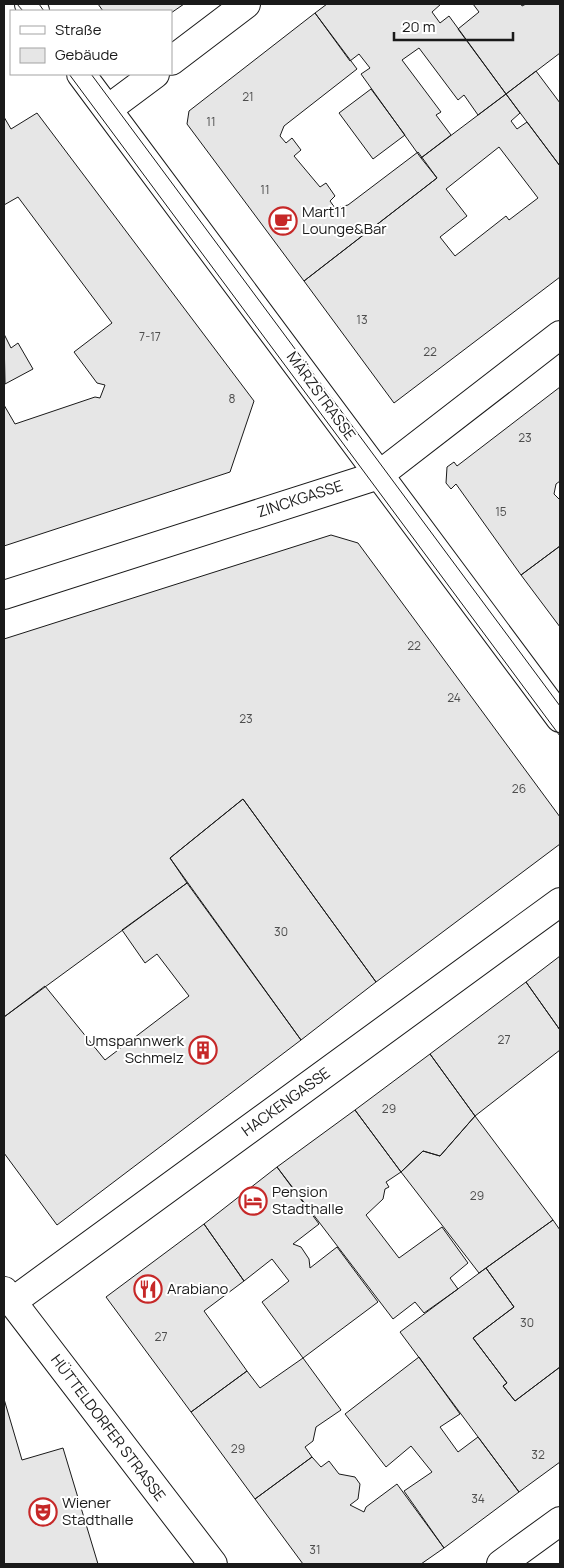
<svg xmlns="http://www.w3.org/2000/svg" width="564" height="1568" font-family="Manrope,sans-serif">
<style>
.building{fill:#e6e6e6;stroke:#1a1a1a;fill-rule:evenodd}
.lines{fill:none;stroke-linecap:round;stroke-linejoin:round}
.street-casing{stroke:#1a1a1a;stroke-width:30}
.secondary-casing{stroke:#1a1a1a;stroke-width:30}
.street{stroke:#fff;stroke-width:28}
.secondary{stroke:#fff;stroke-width:28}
.tram{stroke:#1a1a1a;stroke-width:1}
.labels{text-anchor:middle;stroke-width:4;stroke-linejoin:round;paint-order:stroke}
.number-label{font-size:12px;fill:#4d4d4d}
.poi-label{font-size:15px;fill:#1a1a1a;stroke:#fff;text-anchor:start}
.street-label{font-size:15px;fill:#1a1a1a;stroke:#fff}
</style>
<rect width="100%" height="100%" fill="#fff"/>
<path class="building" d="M98 4H184L171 13V11H103Z
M327 4H441L432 12 440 23 449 16 506 94 478 115 464 95 458 100 419 48 402 60 441 112 436 115 451 135 421 158 361 74 370 68 359 54 350 61 315 13Z
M473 4H521L522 6 526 4H560V53L506 94 458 29 479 12Z
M315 13 357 69 284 126 280 136 286 143 292 138 301 150 294 156 320 187 326 183 335 196 330 201 335 208 348 205 418 152 437 178 304 281 187 124 189 111Z
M536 71 560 103V166L506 94Z
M371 89 405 135 373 159 339 113Z
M506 94 520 113 511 121 517 129 527 122 560 166V277L394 403 304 281 437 178 421 158ZM499 147 538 198 509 220 506 216 455 256 440 237 467 216 446 189Z
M37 113 254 401 230 472 4 546V405L15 424 95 397 100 398 105 385 97 383 74 352 112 323 18 197 4 205V117L11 129Z
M4 334 11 348 18 343 33 369 5 384Z
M560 387V481L556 484 554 494 560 500V546L521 575 456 484 451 489 446 483 447 467 454 462 457 466Z
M331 535 358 543 560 817V844L376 982 243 799 170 858 187 883 4 1017V639Z
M560 546V627L521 575Z
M243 799 376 982 301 1040 170 858Z
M187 883 301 1040 57 1225 4 1153V1017L45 986 105 1060 189 996 157 954 145 963 122 930Z
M560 956V1030L526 982Z
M526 982 560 1030V1050L475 1116 430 1054Z
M430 1054 475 1116 440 1156 423 1151 401 1172 355 1110Z
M355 1110 401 1172 386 1182 389 1187 385 1189 383 1199 366 1215 399 1258 442 1227 468 1263 450 1278 458 1289 424 1313 415 1302 393 1319 277 1167Z
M475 1116 553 1220 479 1273 401 1172 423 1151 440 1156Z
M277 1167 319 1224 293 1244 301 1247 309 1259 310 1268 337 1247 378 1302 303 1358 262 1302 289 1281 272 1259 244 1281 204 1224Z
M553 1220 560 1230V1367L515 1401 503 1386 507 1383 473 1338 514 1307 486 1268Z
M204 1224 244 1281 204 1311 247 1371 191 1412 106 1297Z
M486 1268 514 1307 473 1338 507 1383 503 1386 515 1401 560 1367V1462L519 1492 400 1332Z
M419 1357 460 1414 440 1427 458 1452 478 1437 519 1492 444 1548 404 1491 432 1472 411 1446 386 1467 345 1414Z
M303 1358 341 1410 316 1427 313 1441 305 1447 312 1457 255 1499 191 1412 247 1371 260 1388Z
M4 1399 22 1460 63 1448 98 1564H4Z
M312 1457 321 1467 329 1461 339 1474 355 1477 360 1484 358 1499 350 1505 364 1512 366 1507 397 1484 444 1548 421 1564H303L255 1499Z"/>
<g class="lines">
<g class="street-casing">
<path id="street" d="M171 61 246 4
M108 109 155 74
M4 595 379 475 560 335
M12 1302 560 902
M501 1564 560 1521"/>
</g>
<g class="secondary-casing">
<path id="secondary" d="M29 4 35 11
M81 74 560 718
M4 1291 213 1564"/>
</g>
<use href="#street" class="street"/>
<use href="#secondary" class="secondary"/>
<path class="tram" d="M17 4 23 11
M39 4 44 11
M69 74 560 736
M91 74 560 706"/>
</g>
<defs>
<g id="cafe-ring" transform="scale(1.4375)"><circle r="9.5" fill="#fff" stroke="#c62828" stroke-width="1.5"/><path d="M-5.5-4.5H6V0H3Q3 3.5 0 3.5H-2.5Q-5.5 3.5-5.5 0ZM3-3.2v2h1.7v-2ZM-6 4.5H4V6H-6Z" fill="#c62828"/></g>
<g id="building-ring" transform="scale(1.4375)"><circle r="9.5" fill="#fff" stroke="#c62828" stroke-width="1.5"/><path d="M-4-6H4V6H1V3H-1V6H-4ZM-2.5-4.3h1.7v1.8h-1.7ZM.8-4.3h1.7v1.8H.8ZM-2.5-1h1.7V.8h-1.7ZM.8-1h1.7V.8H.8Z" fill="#c62828"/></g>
<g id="hotel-ring" transform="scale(1.4375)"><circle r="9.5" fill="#fff" stroke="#c62828" stroke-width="1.5"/><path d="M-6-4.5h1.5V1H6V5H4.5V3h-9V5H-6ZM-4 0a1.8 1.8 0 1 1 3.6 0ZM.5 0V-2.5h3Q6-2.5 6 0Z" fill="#c62828"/></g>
<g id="restaurant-ring" transform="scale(1.4375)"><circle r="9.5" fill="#fff" stroke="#c62828" stroke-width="1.5"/><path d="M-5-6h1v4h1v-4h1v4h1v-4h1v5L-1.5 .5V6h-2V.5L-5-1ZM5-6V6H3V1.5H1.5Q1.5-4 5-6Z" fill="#c62828"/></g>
<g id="theatre-ring" transform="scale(1.4375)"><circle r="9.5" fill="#fff" stroke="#c62828" stroke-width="1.5"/><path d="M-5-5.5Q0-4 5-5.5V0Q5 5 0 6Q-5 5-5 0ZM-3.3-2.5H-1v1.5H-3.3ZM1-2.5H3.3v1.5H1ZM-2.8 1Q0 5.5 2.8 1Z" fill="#c62828"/></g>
</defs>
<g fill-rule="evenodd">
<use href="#cafe-ring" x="283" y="221"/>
<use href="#building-ring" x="203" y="1050"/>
<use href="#hotel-ring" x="253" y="1201"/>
<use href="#restaurant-ring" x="148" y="1289"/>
<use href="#theatre-ring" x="43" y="1512"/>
</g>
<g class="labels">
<g class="number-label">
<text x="248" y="101">21</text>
<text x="211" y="126">11</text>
<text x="265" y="194">11</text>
<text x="362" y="324">13</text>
<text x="150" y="341">7-17</text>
<text x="430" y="356">22</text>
<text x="232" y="403">8</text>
<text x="525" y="442">23</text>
<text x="501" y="516">15</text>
<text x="414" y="650">22</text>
<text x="454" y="702">24</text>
<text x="246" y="723">23</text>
<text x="519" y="793">26</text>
<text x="281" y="936">30</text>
<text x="504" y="1044">27</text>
<text x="389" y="1113">29</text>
<text x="477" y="1200">29</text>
<text x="527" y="1327">30</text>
<text x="161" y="1341">27</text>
<text x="238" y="1453">29</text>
<text x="538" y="1459">32</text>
<text x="478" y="1503">34</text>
<text x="315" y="1554">31</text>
</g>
<g class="poi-label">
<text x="302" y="217">Mart11<tspan x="302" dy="17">Lounge&amp;Bar</tspan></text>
<text x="184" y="1046" text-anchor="end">Umspannwerk<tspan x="184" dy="17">Schmelz</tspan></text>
<text x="272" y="1197">Pension<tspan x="272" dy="17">Stadthalle</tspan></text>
<text x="167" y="1294">Arabiano</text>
<text x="62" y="1508">Wiener<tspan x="62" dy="17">Stadthalle</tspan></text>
</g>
<g class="street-label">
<text transform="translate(321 396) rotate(54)" y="5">MÄRZSTRASSE</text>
<text transform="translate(300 499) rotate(-18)" y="5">ZINCKGASSE</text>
<text transform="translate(286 1102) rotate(-36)" y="5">HACKENGASSE</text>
<text transform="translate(108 1428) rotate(53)" y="5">HÜTTELDORFER STRASSE</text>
</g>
</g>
<rect width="564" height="1568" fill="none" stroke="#1a1a1a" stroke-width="10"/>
<rect x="10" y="10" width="162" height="65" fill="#ffffff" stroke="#a3a3a3"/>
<rect x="20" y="26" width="25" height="8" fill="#ffffff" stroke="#a3a3a3"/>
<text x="55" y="35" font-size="15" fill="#1a1a1a">Straße</text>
<rect x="20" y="48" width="25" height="15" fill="#e6e6e6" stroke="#a3a3a3"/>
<text x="55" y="60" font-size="15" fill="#1a1a1a">Gebäude</text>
<path d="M394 32v8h119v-8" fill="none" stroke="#1a1a1a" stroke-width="2.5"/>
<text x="402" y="32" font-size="15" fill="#1a1a1a" stroke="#ffffff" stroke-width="4" paint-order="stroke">20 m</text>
</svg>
